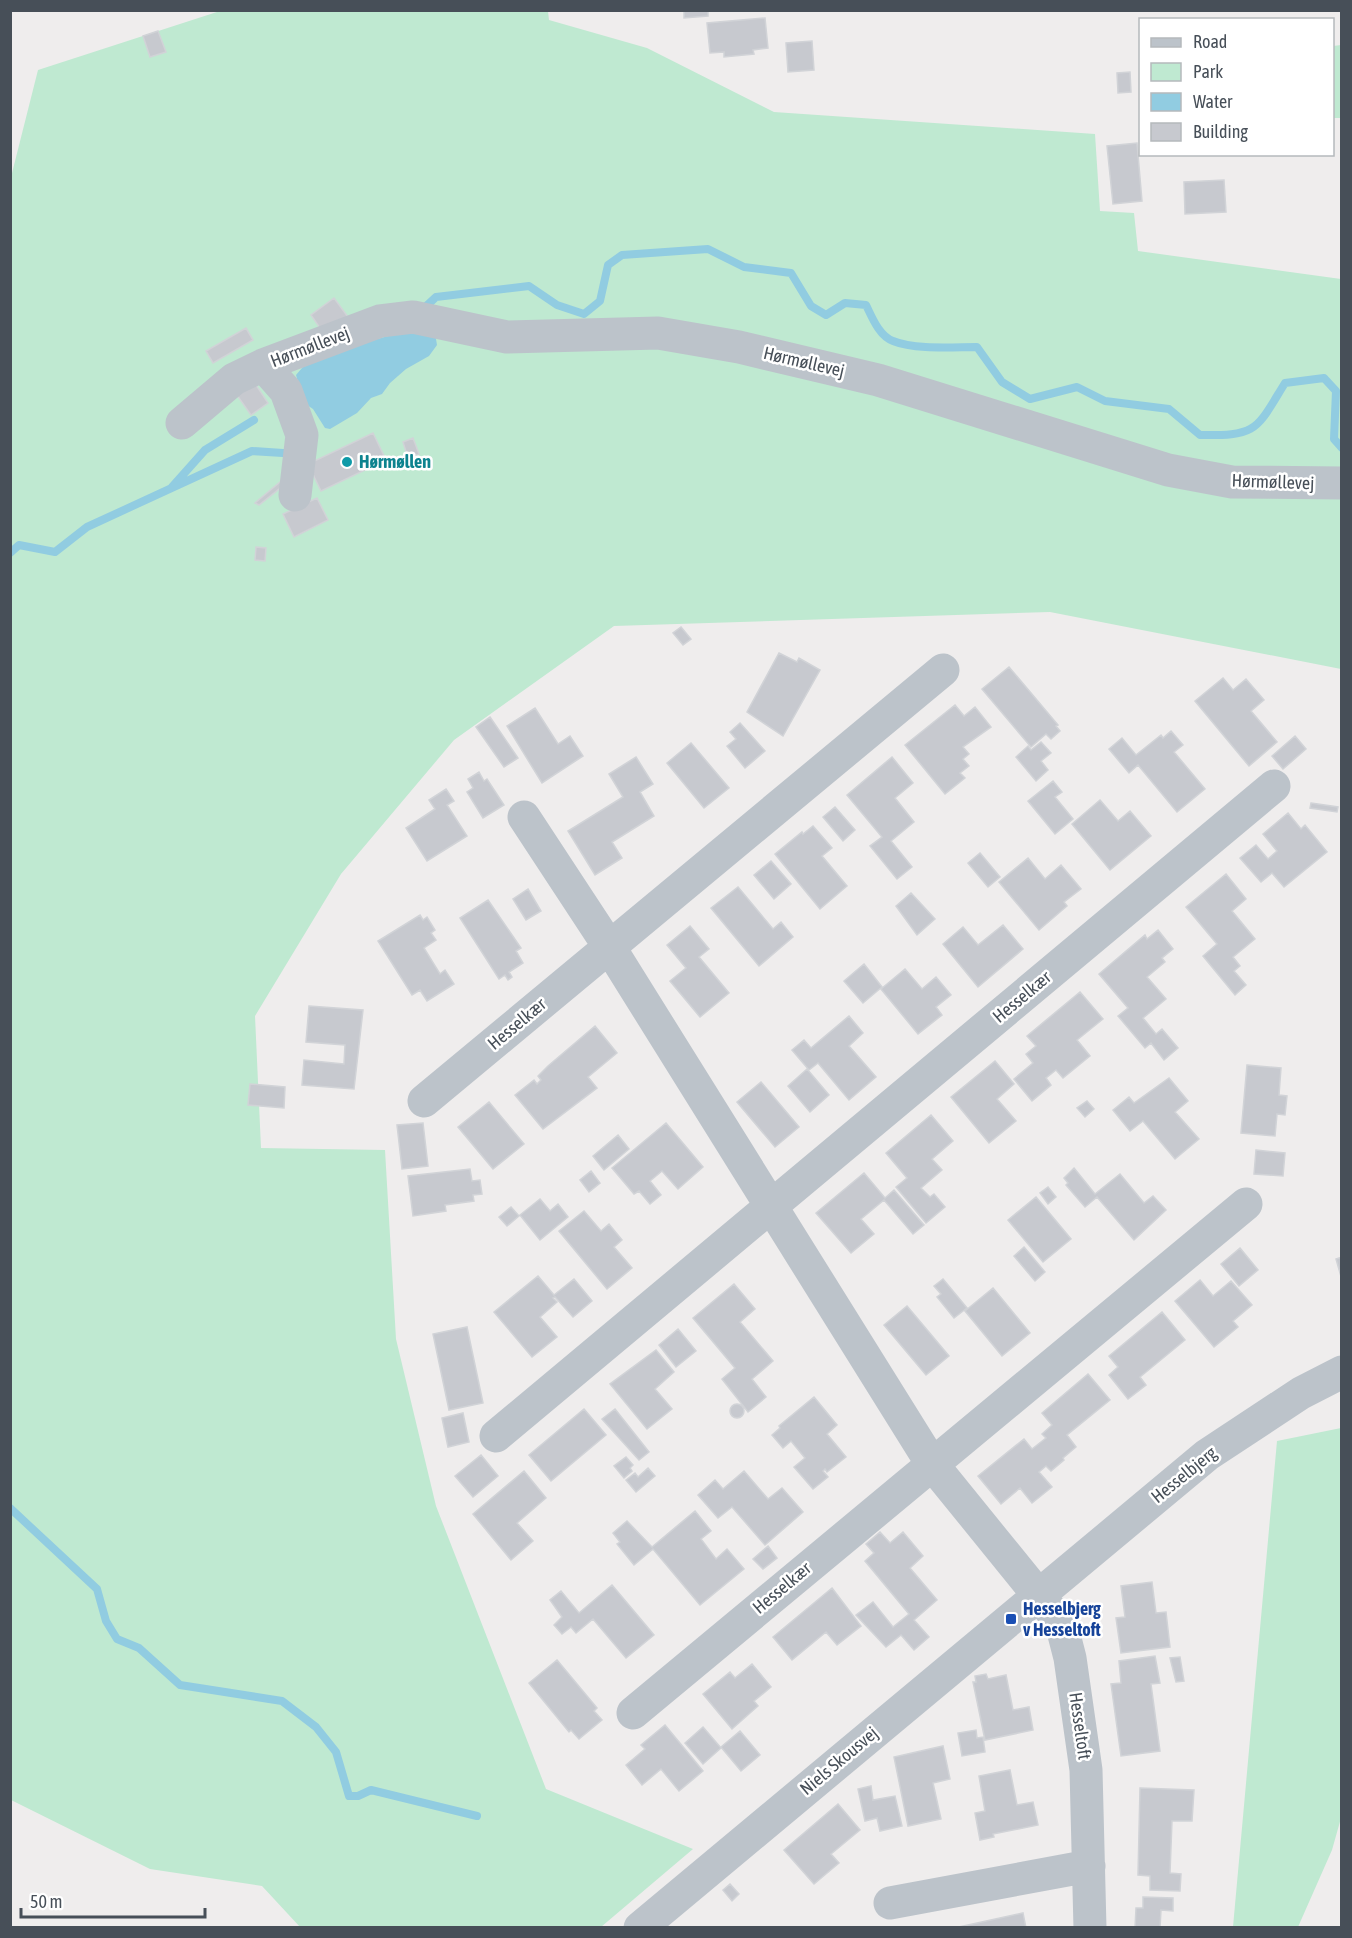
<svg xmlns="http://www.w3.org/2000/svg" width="1352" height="1938" font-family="'Asap Condensed',sans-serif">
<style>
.green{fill:#bfe9d1}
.water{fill:#91cce1}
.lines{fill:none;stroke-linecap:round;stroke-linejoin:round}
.stream{stroke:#91cce1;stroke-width:8}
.building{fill:#c7c9cf;stroke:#d1d3d7;stroke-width:1.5}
.minor{stroke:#bcc3ca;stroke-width:33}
.culture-dot{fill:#0f9aa8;stroke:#fff;stroke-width:2}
.transit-dot{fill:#1a4fb4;stroke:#fff;stroke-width:2}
.labels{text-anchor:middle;stroke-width:5;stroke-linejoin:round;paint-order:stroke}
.street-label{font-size:18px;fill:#474f58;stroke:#fff}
.culture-label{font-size:18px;font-weight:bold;fill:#0d838f;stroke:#fff;text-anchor:start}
.transit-label{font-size:18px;font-weight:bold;fill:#164399;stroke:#fff;text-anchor:start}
</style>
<rect width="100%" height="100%" fill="#efeded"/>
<path class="green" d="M220 11H548L549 20 647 48 774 112 1095 134 1100 211 1134 213 1138 251 1341 279V669L1050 612 614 626 454 740 341 874 255 1016 261 1148 385 1150 396 1339 436 1506 546 1789 693 1849 601 1927H300L262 1886 150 1869 11 1800 10 181 38 70Z
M1341 45V118H1333V46Z
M1341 1428V1818L1332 1850 1298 1927H1233L1277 1441Z"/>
<path class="water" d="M406 331 435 333 437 345 429 356 406 369 390 383 382 394 371 398 357 413 330 429 325 428 313 409 304 403 296 375 308 361 320 355Z"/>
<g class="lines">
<path class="stream" d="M422 310 436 297 529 286 557 305 584 314 600 301 608 265 622 255 708 249 744 267 791 273 811 306 826 315 845 303 866 305C872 317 879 336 893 341 915 350 953 347 977 347L1002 382 1030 399 1077 387 1105 401 1169 409 1200 435C1258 436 1256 430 1285 383L1324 378 1336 391 1334 439 1342 448
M172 487 205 450 254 420
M10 553 19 545 55 552 87 527 252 451 283 453
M10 1508 97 1589 106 1621 117 1639 139 1648 180 1685 282 1701 316 1727 336 1752 349 1796H358L371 1790 477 1816"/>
</g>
<path class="building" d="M684 10H708V16L684 18Z
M765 18 768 48 753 50 754 54 724 57V52L710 53 707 23Z
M158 31 166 52 150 57 143 36Z
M812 41 814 70 788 72 786 43Z
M1130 72 1131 92 1118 93 1117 73Z
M1137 143 1142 201 1113 204 1107 146Z
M1224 180 1226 212 1185 214 1184 182Z
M334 298 348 317 324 334 311 315Z
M246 328 253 340 213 363 206 351Z
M252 379 268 403 251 415 234 391Z
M373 433 386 460 321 491 308 464Z
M413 438 419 454 408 458 403 442Z
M286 477 289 481 259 505 255 503Z
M317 498 328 520 294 537 283 514Z
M256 547 266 548 265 561 255 560Z
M681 627 691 639 683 645 673 633Z
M779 653 797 662 799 658 820 670 783 736 747 712Z
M1009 667 1058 725 1056 726 1060 731 1051 739 1046 734 1031 747 982 689Z
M1223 678 1233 690 1246 679 1264 700 1251 711 1277 742 1249 766 1195 701Z
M955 705 964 716 975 707 991 727 963 747 969 754 963 759 969 766 960 773 965 778 945 794 905 745Z
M535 708 558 744 570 736 583 756 542 783 507 726Z
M490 717 518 758 504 767 476 727Z
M740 723 765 751 745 768 727 746 736 739 730 732Z
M1171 731 1183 745 1174 752 1205 789 1177 812 1138 765 1129 773 1109 749 1122 738 1136 755 1161 735 1163 738Z
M1295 736 1306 749 1283 769 1272 756Z
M1041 742 1051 753 1041 761 1048 770 1036 781 1016 757 1028 746 1031 750Z
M691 743 729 788 704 808 667 763Z
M636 757 653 784 640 792 654 816 612 842 622 858 595 875 568 831 623 797 609 774Z
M892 757 913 783 895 798 914 822 891 841 912 867 897 879 870 846 882 837 847 795Z
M479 772 484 781 487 779 504 805 483 818 467 792 473 788 468 779Z
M1053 781 1062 792 1055 797 1073 819 1055 834 1028 801Z
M446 789 454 801 447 805 467 836 427 861 406 828 435 809 429 800Z
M1100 800 1118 821 1130 811 1151 836 1110 870 1072 824Z
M1311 803 1338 807 1337 812 1310 808Z
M835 807 855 830 843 841 823 817Z
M1288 813 1301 829 1305 825 1327 852 1284 887 1272 873 1261 882 1240 858 1256 845 1268 859 1277 851 1263 834Z
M813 826 832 848 822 856 847 886 820 909 775 854 802 832 803 834Z
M980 853 1000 877 988 887 968 863Z
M1028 858 1045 879 1061 865 1081 889 1064 902 1067 906 1039 930 999 882Z
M771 861 791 884 774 899 754 875Z
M1226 874 1246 899 1232 911 1255 939 1233 957 1240 966 1234 971 1246 985 1235 995 1203 956 1217 944 1186 907Z
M738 887 773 929 781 922 793 937 759 966 711 908Z
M528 889 541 911 526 920 513 899Z
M911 893 935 919 917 935 896 906Z
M488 900 521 948 516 951 523 963 509 972 512 977 508 980 505 975 499 979 460 918Z
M420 915 423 920 427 917 435 930 431 933 436 940 424 948 440 974 445 970 454 984 427 1001 420 990 412 995 378 941Z
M1003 925 1023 949 978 987 943 944 963 927 978 945Z
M690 926 709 949 699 957 729 993 700 1017 670 981 686 968 667 945Z
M1158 930 1173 949 1162 958 1165 962 1147 977 1166 999 1143 1018 1156 1034 1162 1029 1178 1048 1164 1060 1151 1043 1145 1048 1118 1016 1128 1008 1099 974 1145 935 1147 939Z
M864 964 882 987 863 1003 844 981Z
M905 969 922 989 936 977 951 995 936 1007 942 1015 918 1034 881 989Z
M1080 992 1103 1019 1077 1040 1090 1056 1063 1078 1056 1070 1046 1078 1051 1085 1032 1101 1014 1079 1033 1063 1026 1054 1036 1046 1027 1036Z
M309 1006 363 1010 354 1089 302 1085 304 1060 344 1064 345 1045 306 1042Z
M849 1016 863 1033 849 1046 876 1077 849 1100 818 1063 809 1070 792 1050 804 1040 811 1048Z
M595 1026 617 1053 588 1077 597 1088 543 1129 515 1095 534 1080 537 1084 541 1080 538 1076 548 1066Z
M995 1061 1014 1084 997 1099 1016 1121 989 1143 951 1097Z
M1247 1065 1281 1068 1279 1095 1287 1096 1285 1115 1277 1114 1275 1136 1241 1133Z
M807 1069 829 1095 810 1112 788 1086Z
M1169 1078 1188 1101 1175 1112 1199 1139 1175 1159 1143 1121 1130 1131 1113 1110 1129 1097 1134 1103Z
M761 1082 799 1127 775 1147 737 1102Z
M250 1084 285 1087 284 1108 248 1105Z
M1087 1101 1094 1109 1085 1117 1077 1108Z
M489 1102 524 1144 493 1169 458 1127Z
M931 1115 953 1141 932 1159 942 1170 921 1188 930 1197 934 1194 945 1207 926 1223 896 1187 907 1178 886 1153Z
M423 1123 428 1166 402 1169 397 1125Z
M666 1123 703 1167 678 1189 662 1171 650 1181 661 1195 650 1204 639 1191 634 1194 612 1168Z
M618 1135 629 1149 604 1170 593 1156Z
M1256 1150 1285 1153 1283 1176 1254 1174Z
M1074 1168 1095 1194 1120 1174 1144 1203 1153 1196 1166 1210 1134 1240 1097 1197 1085 1207 1066 1185 1068 1183 1064 1178Z
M470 1169 472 1181 480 1180 482 1194 473 1195 474 1201 445 1205 446 1211 413 1216 408 1176Z
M591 1171 600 1183 589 1192 580 1180Z
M864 1173 885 1198 894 1190 924 1225 913 1234 884 1200 861 1219 874 1234 851 1253 816 1213Z
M1048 1187 1056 1197 1048 1204 1040 1193Z
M1036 1197 1071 1239 1043 1262 1008 1220Z
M540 1199 550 1211 558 1204 568 1217 540 1240 520 1215Z
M511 1207 519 1216 507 1226 499 1217Z
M584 1211 601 1231 609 1224 622 1240 614 1247 632 1268 607 1289 559 1231Z
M1024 1247 1045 1272 1035 1281 1014 1256Z
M1240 1248 1258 1270 1239 1286 1221 1264Z
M1342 1257V1280L1336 1259Z
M538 1276 554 1295 574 1279 592 1301 573 1317 555 1297 553 1298 557 1302 540 1317 557 1337 532 1357 494 1312Z
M943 1279 967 1308 954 1318 937 1297 941 1294 934 1286Z
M1200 1280 1213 1296 1231 1281 1252 1305 1233 1321 1238 1327 1214 1347 1175 1301Z
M734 1284 755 1309 740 1322 773 1361 752 1379 766 1397 748 1412 722 1379 735 1368 693 1318Z
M993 1288 1030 1333 1002 1356 965 1311Z
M907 1306 949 1356 926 1375 884 1325Z
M1162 1312 1185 1340 1140 1377 1146 1385 1128 1399 1109 1375 1118 1367 1109 1356Z
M467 1327 483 1403 449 1410 433 1334Z
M678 1329 696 1351 676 1367 659 1345Z
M656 1350 674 1372 655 1389 672 1409 647 1429 610 1384Z
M1088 1374 1110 1400 1067 1435 1076 1447 1063 1458 1064 1460 1051 1471 1046 1466 1039 1472 1052 1487 1032 1503 1020 1488 1001 1504 978 1476 1024 1439 1032 1449 1046 1438 1042 1434 1052 1425 1042 1413Z
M814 1397 837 1425 827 1434 846 1457 827 1472 825 1469 823 1471 828 1477 813 1489 794 1467 805 1458 791 1441 783 1448 772 1435 780 1428 779 1426Z
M730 1411a7 7 0 1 1 14 0a7 7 0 1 1-14 0Z
M584 1409 606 1435 551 1481 529 1455Z
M615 1409 649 1452 639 1460 602 1419Z
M463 1413 469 1442 448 1447 442 1418Z
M481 1455 498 1476 473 1497 455 1476Z
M626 1457 633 1465 630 1468 632 1471 624 1478 614 1466Z
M648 1468 655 1476 636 1492 626 1480 635 1473 638 1477Z
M524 1471 546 1498 517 1523 533 1541 511 1560 473 1514Z
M744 1471 768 1499 782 1488 803 1512 765 1545 732 1507 718 1518 698 1495 715 1480 723 1489Z
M695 1511 711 1531 701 1539 716 1559 727 1549 744 1569 700 1605 653 1549 634 1565 617 1544 620 1542 613 1533 627 1521 652 1547Z
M880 1532 890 1543 903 1532 923 1556 910 1568 937 1600 914 1620 929 1637 914 1650 901 1635 886 1647 856 1615 873 1602 893 1627 909 1614 865 1561 874 1553 866 1544Z
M768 1546 777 1558 763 1569 753 1559Z
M1152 1582 1156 1613 1166 1612 1170 1647 1121 1653 1116 1618 1125 1617 1121 1586Z
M612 1585 654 1635 626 1658 593 1619 576 1633 571 1627 562 1634 554 1625 562 1617 550 1600 561 1591 579 1613Z
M832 1588 861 1626 837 1645 826 1632 792 1660 773 1637Z
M1155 1656 1160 1683 1151 1684 1160 1751 1121 1756 1111 1684 1121 1683 1119 1661Z
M1180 1657 1184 1681 1176 1682 1170 1658Z
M557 1660 597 1708 594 1711 602 1720 579 1739 571 1730 569 1732 529 1683Z
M752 1664 771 1687 754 1701 758 1706 732 1729 703 1694 730 1672 735 1678Z
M986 1674 988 1679 1006 1675 1013 1710 1029 1707 1033 1730 985 1740 973 1682H976L975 1676Z
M665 1725 703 1771 679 1791 661 1769 642 1785 626 1765 645 1749 641 1745Z
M703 1727 721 1748 703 1764 685 1743Z
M976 1730 977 1738 983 1737 985 1752 962 1756 958 1733Z
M740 1731 760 1755 741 1771 721 1747Z
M943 1746 950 1779 933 1783 941 1819 908 1826 894 1757Z
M1010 1770 1017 1805 1033 1802 1038 1825 993 1834 994 1837 980 1840 975 1813 985 1811 979 1776Z
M871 1786 873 1800 895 1796 902 1826 880 1831 877 1818 865 1821 858 1789Z
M1140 1788 1194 1790 1192 1821H1172L1170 1873 1181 1874 1180 1891 1150 1890V1876L1138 1875Z
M838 1804 860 1830 831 1854 839 1863 814 1884 784 1850Z
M730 1884 739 1894 732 1901 723 1890Z
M1143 1897 1173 1898V1911L1161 1910 1160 1928H1135L1136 1908H1143Z
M1023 1913 1026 1928H960L959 1927Z"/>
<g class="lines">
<path class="minor" d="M263 365 286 391 302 435 295 495
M182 423 234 379 263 365 380 321 413 317 507 337 658 333 739 347 878 380 1168 470 1232 482 1342 483
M524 817 610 948 932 1464 1061 1623 1070 1658 1086 1770 1090 1928
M424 1101 943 670
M496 1436 1274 786
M633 1713 1246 1204
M890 1903 1089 1866
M640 1928 1207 1455 1301 1393 1342 1372"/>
</g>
<circle class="culture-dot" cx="347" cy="462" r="6"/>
<rect class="transit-dot" x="1005" y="1613" width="12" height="12" rx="3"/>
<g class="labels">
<g class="street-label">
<text transform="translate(310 347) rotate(-21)" y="6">Hørmøllevej</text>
<text transform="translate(804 362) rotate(13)" y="6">Hørmøllevej</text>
<text transform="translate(1273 482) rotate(2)" y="6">Hørmøllevej</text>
<text transform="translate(1022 997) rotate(-40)" y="6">Hesselkær</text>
<text transform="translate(517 1024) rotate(-40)" y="6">Hesselkær</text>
<text transform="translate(1184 1475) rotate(-39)" y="6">Hesselbjerg</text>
<text transform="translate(782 1588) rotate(-40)" y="6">Hesselkær</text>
<text transform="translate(1080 1726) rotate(82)" y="6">Hesseltoft</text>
<text transform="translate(839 1761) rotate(-40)" y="6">Niels Skousvej</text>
</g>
<g class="culture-label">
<text x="359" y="468">Hørmøllen</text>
</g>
<g class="transit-label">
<text x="1023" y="1615">Hesselbjerg<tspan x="1023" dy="21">v Hesseltoft</tspan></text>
</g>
</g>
<rect width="1352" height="1938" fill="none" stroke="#474f58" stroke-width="24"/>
<rect x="1139" y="18" width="195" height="138" fill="#ffffff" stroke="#b5b9bc" stroke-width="1.5"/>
<rect x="1151" y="38" width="30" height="9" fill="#bcc3ca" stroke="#b5b9bc" stroke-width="1.5"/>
<text x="1193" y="48" font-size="18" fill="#474f58">Road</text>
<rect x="1151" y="63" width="30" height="18" fill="#bfe9d1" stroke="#b5b9bc" stroke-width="1.5"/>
<text x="1193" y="78" font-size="18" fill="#474f58">Park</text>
<rect x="1151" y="93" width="30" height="18" fill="#91cce1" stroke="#b5b9bc" stroke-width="1.5"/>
<text x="1193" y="108" font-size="18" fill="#474f58">Water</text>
<rect x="1151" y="123" width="30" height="18" fill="#c7c9cf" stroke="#b5b9bc" stroke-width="1.5"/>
<text x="1193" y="138" font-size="18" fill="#474f58">Building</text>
<path d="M21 1908v9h184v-9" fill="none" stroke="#474f58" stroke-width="3"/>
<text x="30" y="1908" font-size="18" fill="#474f58" stroke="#ffffff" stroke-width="4.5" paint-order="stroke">50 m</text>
</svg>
